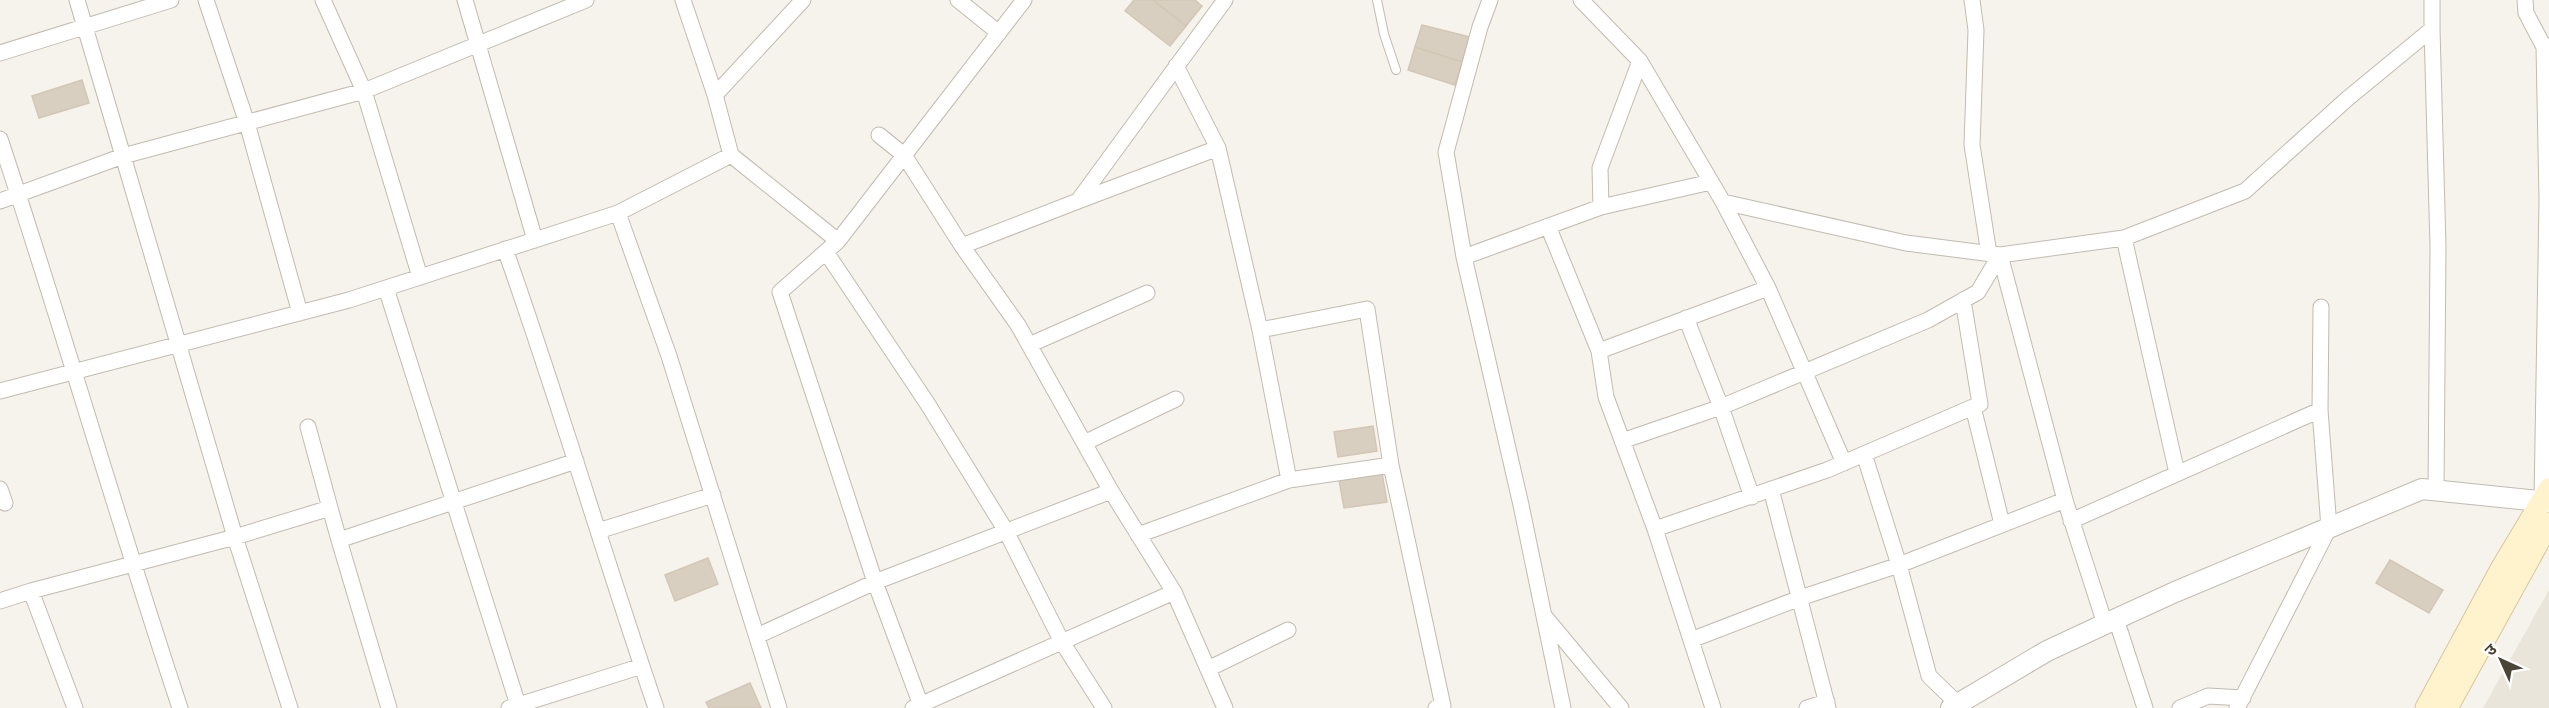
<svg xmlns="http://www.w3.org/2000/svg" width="2549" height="708" font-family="'Sofia Sans Condensed','Noto Sans Devanagari',sans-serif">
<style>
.residential{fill:#eae5da}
.building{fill:#d8cfc1;stroke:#d3c7b4;stroke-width:1.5}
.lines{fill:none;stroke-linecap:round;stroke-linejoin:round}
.service-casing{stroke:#c2bbae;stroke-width:10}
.minor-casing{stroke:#c2bbae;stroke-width:17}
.tertiary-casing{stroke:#c2bbae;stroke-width:22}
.secondary-casing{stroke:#d6c79b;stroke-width:23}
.service{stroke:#fff;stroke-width:8}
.minor{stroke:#fff;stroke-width:15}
.tertiary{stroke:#fff;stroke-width:20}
.secondary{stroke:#fff3cd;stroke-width:21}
</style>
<rect width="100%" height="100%" fill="#f6f3ec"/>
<path class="residential" d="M2549 590V708H2483Z"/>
<path class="building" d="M1134 0H1153L1186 26 1170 46 1125 11Z
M1153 0H1195L1202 6 1186 26Z
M1422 25 1470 37 1462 62 1415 47Z
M1415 47 1462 62 1455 85 1408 70Z
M82 80 89 103 39 118 32 96Z
M1373 426 1377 451 1338 457 1334 432Z
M1382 473 1387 502 1344 508 1339 480Z
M708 558 718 584 675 601 665 575Z
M2390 560 2443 590 2429 613 2376 583Z
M750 683 761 708H709L706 702Z"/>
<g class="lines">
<g class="service-casing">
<path id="service" d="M1377 0 1384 34 1396 70"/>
</g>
<g class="minor-casing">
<path id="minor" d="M206 0 247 123 300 313
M323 0 364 91 420 277
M465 0 535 240
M683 0 715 95
M958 0 999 33
M1972 0 1976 30 1972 145 1989 254
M2525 0 2526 13 2544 47
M2432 29 2438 247 2436 490
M0 53 171 0
M1640 61 1723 202 1906 243 2000 255 2124 238 2245 191 2347 99 2432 29V0
M879 135 904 155 962 246 1078 201 1225 0
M0 139C63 328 117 519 180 708
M1218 148 1260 330 1289 480 1391 465 1443 706 1436 708
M731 155 838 241 1024 0
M0 201 123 156 77 0
M1078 201 1218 148 1176 66
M1723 202 1768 288 1844 463
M1601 207 1711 182
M1548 226 1599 351 1606 397 1655 529 1713 708
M2124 238 2177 473
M838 241 780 292 875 582 922 708
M962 246 1018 325 1111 491
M505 249C559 401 604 556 656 708
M826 252 927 403 1006 531 1062 642 1104 708
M2000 255 2065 500
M1464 257 1446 152 1480 27 1490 0
M386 288 519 708
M1686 318 1721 407 1752 497
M1260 330 1367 309 1391 465
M1029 345 1147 293
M1599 351 1768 288
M0 391 349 300 618 213
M1973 407 2002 524
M2320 410 2321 307
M308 427 330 508
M1622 441 1721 407 1928 320 1978 292 2000 255
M1084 443 1176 399
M1864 454 1899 565 1929 676 1962 708
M0 489 5 503
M1771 489 1828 708
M2542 501 2547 200 2544 47 2549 46
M2071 521 2320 410 2329 528 2237 708
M1655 529 1827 470 1980 404 1963 300
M598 531 713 495
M1138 535 1289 480
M339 540 389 708
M0 601 31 591
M1546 618 1621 708
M2116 619 2145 708
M757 636 875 582 1111 491 1174 592
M1691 640 1800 598 1899 565 2065 500 2105 624
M1208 669 1288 630
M75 708 31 591 235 537 123 156 364 91 586 0
M290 708 235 537 330 508 339 540 576 461
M509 708 642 666
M779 708 669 356 618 213 731 155 715 95 803 0
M913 708 1174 592 1225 708
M1563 708 1521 505 1464 257 1601 207 1600 168 1640 61 1581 0
M1807 708 1827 702
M2180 708 2208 696 2243 698"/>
</g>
<g class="tertiary-casing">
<path id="tertiary" d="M1951 708 2047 651 2105 624 2175 592 2422 489 2549 502"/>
</g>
<g class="secondary-casing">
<path id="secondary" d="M2426 708 2501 569 2549 489
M2447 708 2549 523"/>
</g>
<use href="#service" class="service"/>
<use href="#minor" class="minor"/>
<use href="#tertiary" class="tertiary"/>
<use href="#secondary" class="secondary"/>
</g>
<g transform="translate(2501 660) rotate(315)" stroke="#ffffff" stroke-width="4.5" paint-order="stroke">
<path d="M0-4.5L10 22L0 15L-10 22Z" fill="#4b4439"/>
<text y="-9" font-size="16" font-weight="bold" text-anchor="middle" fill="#4b4439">उ</text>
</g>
</svg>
